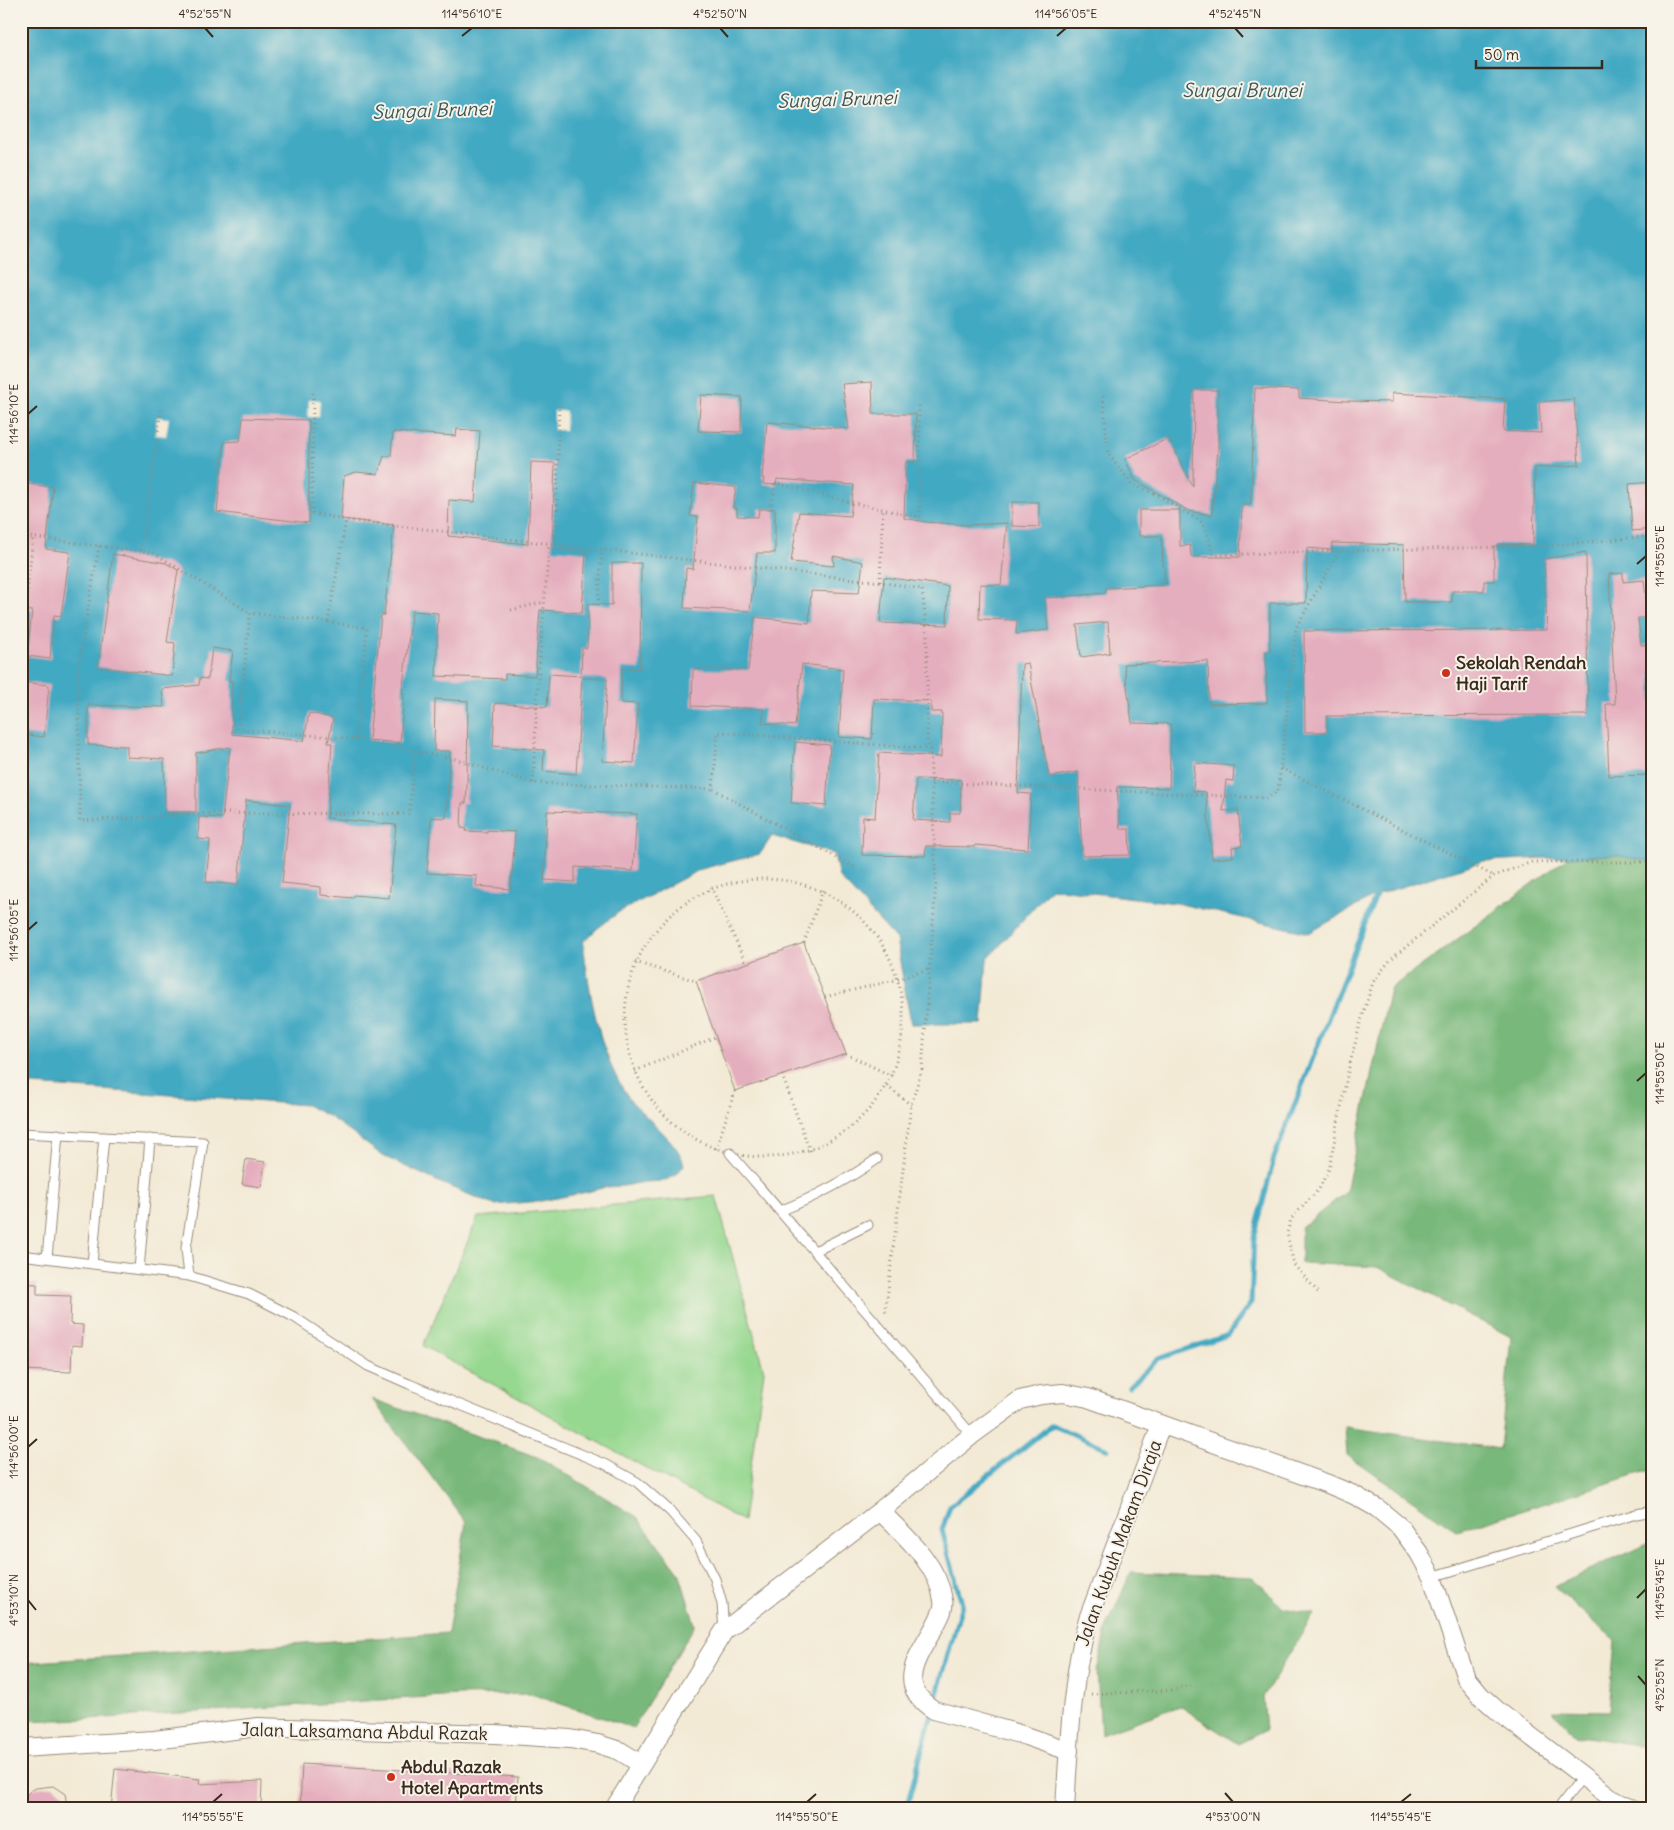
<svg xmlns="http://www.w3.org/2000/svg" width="1674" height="1830" font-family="Delius,sans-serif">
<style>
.green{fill:#96d890;stroke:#688157}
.forest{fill:#78b87a;stroke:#5a714c}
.water{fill:#43a9c3;stroke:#3f6a70}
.pier{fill:#f3ead5}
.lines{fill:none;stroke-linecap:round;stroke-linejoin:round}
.stream{stroke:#43a9c3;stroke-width:5}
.building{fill:#e5aebe;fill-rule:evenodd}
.service-casing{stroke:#978a7a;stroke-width:11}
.minor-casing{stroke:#978a7a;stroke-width:20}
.path{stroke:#978a7a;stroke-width:3;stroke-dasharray:1 4;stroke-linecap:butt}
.service{stroke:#fff;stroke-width:9}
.minor{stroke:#fff;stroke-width:18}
.ticks{fill:none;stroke:#3b2a1e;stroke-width:2}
.poi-dot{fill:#c8321e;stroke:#f7f3e8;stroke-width:2}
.labels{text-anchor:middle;stroke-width:4;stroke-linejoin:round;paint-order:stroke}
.poi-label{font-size:18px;font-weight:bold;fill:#3b2a1e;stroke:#f7f3e8;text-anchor:start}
.street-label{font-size:18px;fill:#3b2a1e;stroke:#f7f3e8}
.water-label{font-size:19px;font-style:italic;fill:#3e5658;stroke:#f7f3e8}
.neatline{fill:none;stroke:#3b2a1e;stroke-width:2}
.ticks-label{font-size:12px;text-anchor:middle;fill:#3b2a1e}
</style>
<rect width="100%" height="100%" fill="#f7f3e8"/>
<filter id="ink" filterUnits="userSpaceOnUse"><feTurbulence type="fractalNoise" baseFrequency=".02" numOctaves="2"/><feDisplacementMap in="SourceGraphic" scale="10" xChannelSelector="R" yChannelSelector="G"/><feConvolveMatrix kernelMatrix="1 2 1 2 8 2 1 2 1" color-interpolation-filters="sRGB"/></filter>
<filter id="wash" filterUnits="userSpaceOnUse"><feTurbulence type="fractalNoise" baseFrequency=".0096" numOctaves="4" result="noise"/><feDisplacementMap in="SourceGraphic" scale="20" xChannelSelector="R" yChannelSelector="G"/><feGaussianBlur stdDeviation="1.12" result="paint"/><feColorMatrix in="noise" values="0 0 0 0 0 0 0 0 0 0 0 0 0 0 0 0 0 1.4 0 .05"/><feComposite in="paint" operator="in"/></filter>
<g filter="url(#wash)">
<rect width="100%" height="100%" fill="#f3ead5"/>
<path class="green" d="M716 1196 764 1371 743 1521 423 1346 478 1217Z"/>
<path class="forest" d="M1597 836 1653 840V1469L1457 1531 1347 1455 1345 1427 1500 1449 1511 1337 1377 1267 1301 1263V1228L1346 1192 1390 989Z
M372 1399 540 1458 637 1517 679 1572 695 1625 633 1728 531 1694 457 1695 89 1719 21 1721V1663L448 1633 466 1522Z
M1653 1541V1725L1643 1746 1575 1735 1552 1710 1609 1711 1615 1640 1554 1587Z
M1131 1572 1253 1577 1283 1608 1314 1614 1263 1697 1266 1730 1238 1744 1180 1706 1101 1734 1097 1671 1106 1629Z"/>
<path class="water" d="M21 21H1653V862L1613 855 1483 861 1376 895 1309 933 1176 903 1051 888 987 960 982 1024H911L896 939 839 877 834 854 772 836 760 854 701 869 619 912 598 928 583 942C589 991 599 1057 629 1098 643 1117 680 1142 684 1165L677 1174 664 1181 644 1182 623 1186 606 1187 587 1192 541 1201 494 1205 441 1183 383 1156 330 1117 306 1105 21 1084Z"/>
<path class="pier" d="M309 399 320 400 319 417H308Z
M554 411H566L565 430H554Z
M157 417 169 418 166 436 155 435Z"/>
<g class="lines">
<path class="stream" d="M1129 1387 1158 1359 1228 1335 1251 1303 1254 1238 1274 1158 1376 895
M934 1705 962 1604 942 1530 950 1506 1052 1425 1108 1449
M906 1809 932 1713"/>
</g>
<g id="blocks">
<path class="building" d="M872 382 873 414H916L915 462H906L904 518 926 522 968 525 1007 523 1001 585 980 584 979 619 1017 620 1016 634 1048 630 1045 598 1106 593V588L1165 585 1161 536H1139V510H1180V546L1190 545 1191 557H1240L1242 505H1250L1251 497 1255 388 1299 390V398L1347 401 1392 402V393L1505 399 1503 431 1541 433 1539 402 1574 399 1579 465 1535 468 1533 545 1499 544 1498 546H1494V581H1484V591H1452V602H1405L1404 545 1332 543V550L1307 548 1306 603H1270V651H1266L1267 703 1209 704 1208 661 1124 664 1132 723 1171 724 1169 788 1117 787 1120 829H1129L1130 855 1082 856 1078 772 1049 777 1028 663 1022 664 1018 793 1031 794 1028 849 975 845 974 847 926 846 925 856 862 855 863 817 875 818 879 753 941 757 942 712H931V701L874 699 872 739 839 737 843 669 802 664 795 726 762 723 764 709 692 706 693 669 748 670 755 617 809 623 811 591 859 593 863 562 833 556 834 566 791 562 799 512 850 516 854 485 777 479 776 485 763 484 764 478H762L767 422 849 429 842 384ZM884 577 948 586 947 625 880 623ZM1108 622 1110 653 1081 657 1077 625ZM916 779 961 780 960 813H950V822L913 820Z
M1194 390H1218V449L1212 515 1189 511 1135 480 1125 459 1169 438 1193 487Z
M701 395 742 397 741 432 698 431Z
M243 418 309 420V523L217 512 224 442 240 441Z
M457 429 480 431 475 502 449 500 448 536 528 544 531 462 555 463 552 549 586 552 582 613 540 610 535 676 505 674V679L436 676 438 613 412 611 402 694H404L400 743 369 740 381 615H384L394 525 341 519 344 476 356 472 378 474 384 456H391L393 432 456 436Z
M1653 482V529L1632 531 1629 484Z
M21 483 53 487 46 549 70 552 61 616 54 615 50 659 27 656 32 611 21 610Z
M694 483 736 487 733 508H737V516L758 517 759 509H775V553H757L750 611 684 608 686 568 693 569 698 517 690 516Z
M1012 502H1039V527L1012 526Z
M1586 552 1588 715 1327 716V732H1305L1304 631 1547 630 1544 559Z
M113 554 166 563 178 570 167 642 175 643 172 676 98 667Z
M612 563H641L640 669 622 668 621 703 638 704 634 763 602 761 607 679 582 678 576 774 543 771 544 750 493 746 495 703 547 707 549 674 581 676 582 648H587L588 604 612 605Z
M1623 573V582L1644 580 1648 618H1638L1641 645H1651L1653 775 1609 776 1606 704H1615L1609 574Z
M212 648 233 651 229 681H232V734L304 741 309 713 333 718 328 743H332L327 818 396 825 389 898 354 895 353 898 321 895V887L282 883 290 805 262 802 246 800 238 885 206 882 210 840 198 839 199 817 222 818 230 747 196 753V812H165L164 759 127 757V746L88 745V705L164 707 162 689 199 685 200 678 208 679Z
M21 682 49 685 44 737 21 734Z
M435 699 468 701 467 788 466 803H462L461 828 467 829 466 831 487 832V830L515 832 511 889 476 886 477 876 427 873 431 817 446 818 450 751H434Z
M795 742 830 745 826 806 791 803Z
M1195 763 1234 766 1233 781 1226 780 1223 811 1238 810 1242 846 1232 847 1233 857 1212 859 1206 792 1193 791Z
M547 811 637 814 633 871 575 867V882L544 880Z
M804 943 846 1054 735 1091 696 981Z
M246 1159 265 1162 261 1187 242 1184Z
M21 1283 37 1284V1295L71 1296 70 1324 83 1325 82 1346 72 1345 71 1372 21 1370Z
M302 1764 518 1777 516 1809H300Z
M115 1769 200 1779 199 1784 262 1781 261 1809H111Z
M53 1786 65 1794 68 1809H21V1803L29 1792 36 1788Z"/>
</g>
</g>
<g filter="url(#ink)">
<use href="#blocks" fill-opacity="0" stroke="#978a7a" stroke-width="1"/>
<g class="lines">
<g class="service-casing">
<path id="service" d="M21 1133 203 1142 186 1248 189 1276
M730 1153 972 1435
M780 1211C815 1197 846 1181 877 1159
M815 1251 868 1225
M21 1255 189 1276 249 1294 294 1317 368 1366 409 1384 605 1464 637 1482 670 1511 696 1541 715 1579 722 1604 724 1631
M47 1258 58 1134
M92 1264 104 1137
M139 1270 150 1139
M1432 1577 1636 1514 1653 1511
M1558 1809 1583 1776"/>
</g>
<g class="minor-casing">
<path id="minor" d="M880 1511C905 1536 938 1564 943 1600 945 1609 939 1618 935 1626 918 1657 894 1685 934 1710L1026 1736 1069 1751
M21 1748 154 1740 258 1727 286 1728 495 1734 570 1739 598 1744 620 1751 641 1764
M614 1809 724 1631 880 1511 972 1435 1020 1400 1041 1395 1063 1393 1088 1398 1328 1484 1354 1495 1377 1508 1400 1527 1419 1553 1432 1577 1466 1678 1481 1696 1499 1712 1614 1800 1631 1809
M1065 1809C1069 1745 1071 1681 1088 1619L1161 1425"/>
</g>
<path class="path" d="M313 393 312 513 346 520
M1103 396 1108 454 1132 484 1158 495 1203 523 1214 555 1338 551
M161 410 141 551 154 553 250 613
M770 509 776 483 853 503 920 517 919 403
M21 536 141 551
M1649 536 1653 595
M556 545 559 402
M99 546 78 666 80 821 211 813 409 814 415 752
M880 582 883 509
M598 605 602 550
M511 610 544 602
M328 622 346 520 880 582 922 589 927 634V739L930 749 936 883 922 1069 911 1105 885 1315
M21 650 33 537
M356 739 367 628 328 622 250 613 238 729 356 739 455 759 533 783 713 789
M1281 768 1494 876
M931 782 1266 798 1278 791 1296 628 1339 551 1544 546 1653 536
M533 783 538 680 549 545
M854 867 713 789 718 732 930 749
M625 1018a139 139 0 1 1 278 0a139 139 0 1 1-278 0Z
M711 887 746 963
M804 943 823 890
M635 962 696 981
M825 997 899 979 929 969
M846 1054 892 1076
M635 1071 715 1037
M782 1075 810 1151
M887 1086 911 1105
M716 1149 735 1091
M1318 1292 1294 1265 1287 1233 1291 1219 1319 1189 1329 1169 1348 1071 1361 1021 1373 982 1391 959 1494 876 1532 862H1653
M1091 1694 1174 1690 1192 1684"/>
<use href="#service" class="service"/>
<use href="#minor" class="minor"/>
</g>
</g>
<path class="ticks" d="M205 28 213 37M720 28 728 37M1235 28 1243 37M462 36 472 28M1057 36 1066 28M28 414 37 406M1637 564 1646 556M28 930 37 922M1637 1081 1646 1073M28 1447 37 1439M1637 1598 1646 1589M28 1600 36 1610M1638 1676 1646 1685M1225 1793 1233 1802M213 1802 222 1794M807 1802 816 1794M1401 1802 1411 1794"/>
<g class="poi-dot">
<circle cx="1446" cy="673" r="5"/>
<circle cx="391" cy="1777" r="5"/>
</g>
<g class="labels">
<g class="poi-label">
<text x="1456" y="669">Sekolah Rendah<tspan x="1456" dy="21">Haji Tarif</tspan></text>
<text x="401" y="1773">Abdul Razak<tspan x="401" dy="21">Hotel Apartments</tspan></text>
</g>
<g class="street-label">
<text transform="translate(1119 1543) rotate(-70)" y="6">Jalan Kubuh Makam Diraja</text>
<text transform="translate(364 1732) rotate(1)" y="6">Jalan Laksamana Abdul Razak</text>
</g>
<g class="water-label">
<text x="1242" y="97">Sungai Brunei</text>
<text transform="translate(837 99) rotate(-2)" y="7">Sungai Brunei</text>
<text transform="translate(432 110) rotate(-2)" y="7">Sungai Brunei</text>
</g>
</g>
<rect width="1674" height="1830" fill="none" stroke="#f7f3e8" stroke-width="55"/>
<path d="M1476 60v8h126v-8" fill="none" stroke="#3b2a1e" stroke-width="2.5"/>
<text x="1484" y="60" font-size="15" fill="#3b2a1e" stroke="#f7f3e8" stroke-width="4" paint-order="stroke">50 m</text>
<rect x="28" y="28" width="1618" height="1774" class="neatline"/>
<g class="ticks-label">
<text x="205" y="18">4°52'55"N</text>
<text x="472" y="18">114°56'10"E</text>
<text x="720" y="18">4°52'50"N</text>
<text x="1066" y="18">114°56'05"E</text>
<text x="1235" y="18">4°52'45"N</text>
<text transform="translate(14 414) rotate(-90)" y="4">114°56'10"E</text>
<text transform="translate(1660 556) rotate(-90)" y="4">114°55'55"E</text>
<text transform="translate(14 930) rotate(-90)" y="4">114°56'05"E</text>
<text transform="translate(1660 1073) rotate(-90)" y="4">114°55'50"E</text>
<text transform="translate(14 1447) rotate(-90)" y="4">114°56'00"E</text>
<text transform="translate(1660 1589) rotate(-90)" y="4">114°55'45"E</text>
<text transform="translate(14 1600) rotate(-90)" y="4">4°53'10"N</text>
<text transform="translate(1660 1685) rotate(-90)" y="4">4°52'55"N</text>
<text x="213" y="1821">114°55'55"E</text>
<text x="807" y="1821">114°55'50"E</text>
<text x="1233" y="1821">4°53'00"N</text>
<text x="1401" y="1821">114°55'45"E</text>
</g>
</svg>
